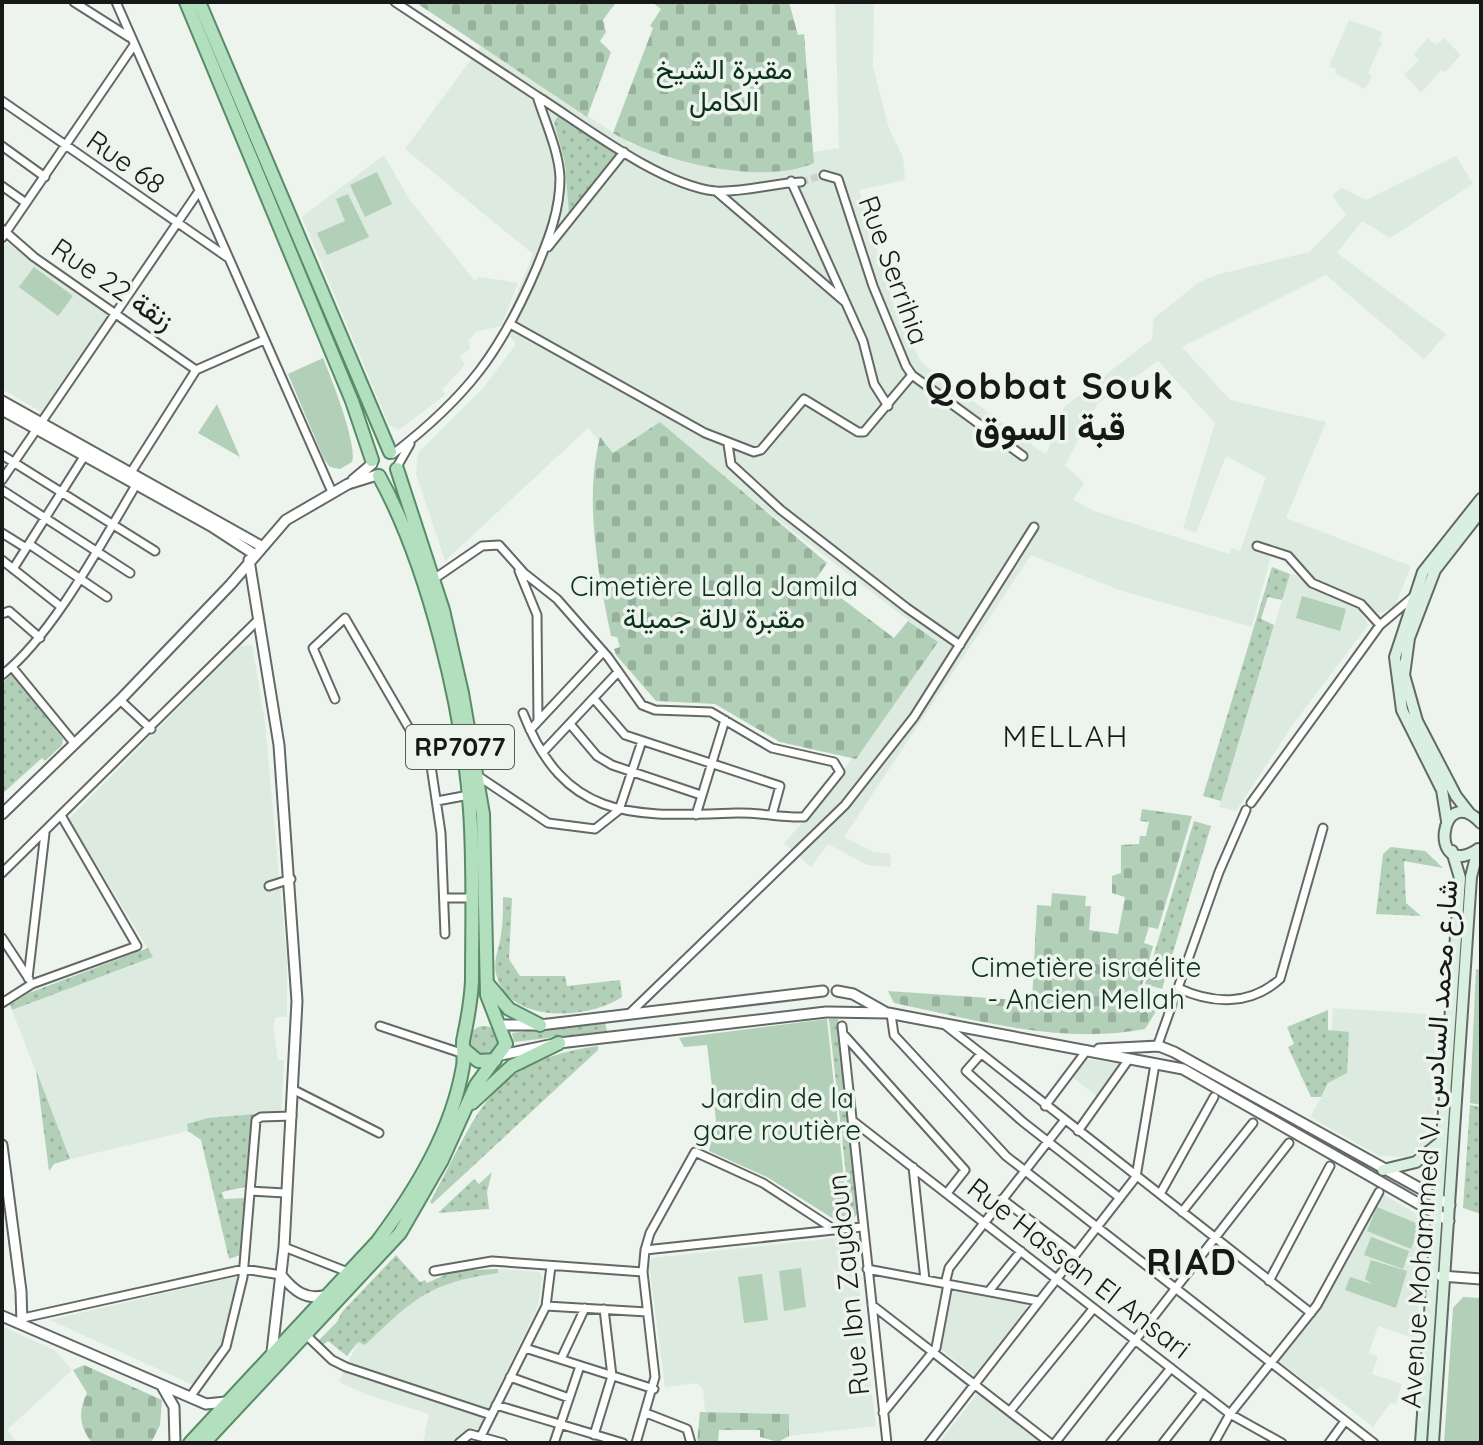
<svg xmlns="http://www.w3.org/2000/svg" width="1483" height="1445" font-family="Quicksand,Vazirmatn,sans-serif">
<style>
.built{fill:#dceadf;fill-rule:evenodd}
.grass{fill:url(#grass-dots)}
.cemetery{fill:url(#cemetery-stones)}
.park{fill:#b2cfb8}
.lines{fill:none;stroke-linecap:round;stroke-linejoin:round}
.minor-tunnel{stroke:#cdd3ce;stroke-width:7;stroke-dasharray:7 3.5;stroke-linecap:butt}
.minor-casing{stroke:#636964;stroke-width:11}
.tertiary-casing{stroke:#636964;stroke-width:13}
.secondary-casing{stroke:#636964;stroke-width:14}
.primary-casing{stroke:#5a8b68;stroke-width:16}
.minor{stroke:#fff;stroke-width:7}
.tertiary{stroke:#fff;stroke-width:9}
.secondary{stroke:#d9efdf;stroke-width:10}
.primary{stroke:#b2dfbe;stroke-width:12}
.labels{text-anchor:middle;stroke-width:7;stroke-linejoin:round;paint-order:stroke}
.shield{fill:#edf4ee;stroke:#565b58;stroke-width:2}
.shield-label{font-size:26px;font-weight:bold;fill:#161917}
.park-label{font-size:28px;fill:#0c3119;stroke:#edf4ee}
.street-label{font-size:28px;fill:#161917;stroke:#edf4ee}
.neighbourhood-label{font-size:30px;letter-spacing:2px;fill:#161917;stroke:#edf4ee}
.district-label{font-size:36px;font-weight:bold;letter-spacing:2px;fill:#161917;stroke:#edf4ee}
</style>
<defs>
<pattern id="grass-dots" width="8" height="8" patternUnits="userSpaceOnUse" patternTransform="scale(2)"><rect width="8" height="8" fill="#b2cfb8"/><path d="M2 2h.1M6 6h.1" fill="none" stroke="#98b19d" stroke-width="1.8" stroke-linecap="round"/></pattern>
<pattern id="cemetery-stones" width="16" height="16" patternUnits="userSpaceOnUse" patternTransform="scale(2)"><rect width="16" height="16" fill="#b2cfb8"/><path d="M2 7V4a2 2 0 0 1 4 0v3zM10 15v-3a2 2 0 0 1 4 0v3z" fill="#98b19d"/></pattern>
</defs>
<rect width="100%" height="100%" fill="#edf4ee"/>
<path class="built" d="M835 2H874L873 67 889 129 903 157 905 180 859 190 899 321 922 363 1046 455 1064 407 1152 339 1154 318 1198 283 1216 275 1309 252 1346 215 1332 195 1342 188 1366 200 1456 156 1473 184 1390 238 1362 221 1337 253 1446 334 1424 359 1326 275 1182 347 1230 400 1326 422 1286 518 1411 566 1395 606 1381 613 1360 609 1368 625 1294 723 1236 811 1219 807 1290 574 1298 575 1288 562 1271 555 1252 627 1122 591 1031 555 844 837 871 851 890 854 891 867 867 865 828 844 811 867 784 843 816 808 936 642 661 429 614 458 588 428 445 561 416 474 418 453 484 387 516 344 503 328 533 254 405 149 481 46 631 144 813 152 839 148ZM1158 361 1215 423 1183 528 1196 533 1226 456 1266 477 1240 551 1232 548 1229 554 1094 511 1073 500 1084 483 1065 465 1097 404Z
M1349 20 1382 32 1379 40 1382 42 1368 73 1372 76 1365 89 1335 73 1336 69 1329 66Z
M1427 38 1436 45 1444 38 1461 55 1445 72 1441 70 1421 93 1404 74 1419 60 1414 55Z
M384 155 409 199 475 281 479 277 518 283 501 326 476 332 468 341 471 348 460 357 465 365 442 390 446 394 399 430 389 425 302 217Z
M7 242 109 313 41 412 2 389V249Z
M252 645 265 723 287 962V1017H276L273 1025 278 1060H284L281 1114 208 1118 187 1124 188 1131 70 1159 12 1010 153 957 69 819 239 646Z
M1333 1008 1442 1015 1431 1145 1406 1157 1379 1156 1310 1117 1329 1083Z
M1084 1058 1118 1064 1120 1068 1098 1097 1071 1076Z
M1383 1194 1417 1214 1424 1226 1416 1339 1378 1326 1369 1353 1378 1356 1372 1374 1402 1384 1396 1404 1390 1403 1373 1427 1321 1386 1317 1390 1279 1361 1320 1308Z
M853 1236 876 1426 789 1436V1414L705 1412 703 1389 697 1383 665 1387 649 1264 652 1258Z
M498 1269 539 1272 542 1277 538 1306 479 1428 453 1443H423L429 1414 368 1395 339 1382 358 1342 421 1294 455 1279 498 1273Z
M239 1276 222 1344 193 1385 50 1320Z
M951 1291 1026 1304V1309L974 1376 941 1349Z
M2 1326 56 1351 72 1370 7 1430 17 1443H2Z
M978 1393 1043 1443H939Z"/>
<path class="grass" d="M558 116H563L617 153 569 214 565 163 554 122Z
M1272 567 1290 574 1282 600 1268 597 1261 619 1274 625 1221 801 1203 796Z
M12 674 63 739 62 745 45 761 42 758 2 794V683Z
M1194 821 1211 826 1162 989 1145 984Z
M1391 847 1425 851 1443 868 1404 861 1406 903 1421 916 1376 914 1383 854Z
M503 897 512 898 509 959 520 976H565L567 986 620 980 622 997C590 1019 511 1025 497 977 492 962 499 949 501 935 503 923 503 909 503 897Z
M148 948 153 957 12 1010 10 1005 29 993Z
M1328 1010V1030L1349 1032 1347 1073 1328 1083 1321 1097H1311L1288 1047 1294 1044 1287 1027Z
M829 1019H838L859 1212 851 1221Z
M605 1022 607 1031 514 1042 512 1033Z
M469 1041a15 15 0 1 1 30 0a15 15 0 1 1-30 0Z
M598 1046V1050L432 1204 430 1202C479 1114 485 1062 598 1046Z
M36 1070 70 1159 54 1164 49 1171Z
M1470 1105 1481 1107V1214L1463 1208Z
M257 1114 251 1120 245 1187 222 1192 224 1199 245 1198 240 1255 229 1259 201 1140 188 1131 187 1124 208 1118Z
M492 1172 487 1192 489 1209 438 1213 474 1179 479 1184Z
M396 1255 420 1282 425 1280 427 1283 453 1271 498 1269V1273C428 1283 415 1298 365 1345L358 1342 347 1356 328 1341 323 1345 318 1341 337 1322 342 1312Z"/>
<path class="cemetery" d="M415 2H616L603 20 606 32 600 41 611 52 587 117Z
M652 2H789L798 35 804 34 814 163C761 186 661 162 613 133L653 28 650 26 661 9Z
M660 422 827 563 816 579 894 638 908 621 938 642 856 759 780 742 715 704 656 701 616 655 614 649 620 647 617 637 611 636C598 572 584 502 600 437L613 453Z
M1142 809 1192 816 1158 929 1149 927 1144 943 1153 946 1141 989 1159 993 1155 1013 1145 1029C1061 1045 977 1020 894 1003L888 991 1032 1001 1037 905 1051 906 1052 893 1086 896 1085 906H1091L1089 930 1118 934 1125 897 1112 893V876L1121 873V845L1139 844 1140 836H1146L1149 822 1140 821Z
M84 1365 162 1400 160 1425 151 1443H92C79 1426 78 1411 87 1393L73 1370Z
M700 1412 789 1414V1436L778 1442 760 1437V1430H719L718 1443H697Z"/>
<path class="park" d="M377 172 392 204 365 217 350 185Z
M348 194 369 237 327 255 317 233 345 221 336 199Z
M34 267 73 296 58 316 19 287Z
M323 358C331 377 358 446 352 462L340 469 330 467 324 459 288 374Z
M217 404 240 457 198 433Z
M1302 596 1346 609 1340 631 1296 618Z
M1476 969 1481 970V1105L1470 1103Z
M827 1019 848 1217 837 1221 767 1177 709 1151 716 1120 707 1045 684 1047 679 1038Z
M1377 1207 1421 1225 1411 1249 1367 1231Z
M1371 1237 1409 1251 1403 1269 1364 1255Z
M1371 1260 1407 1271 1396 1308 1345 1290 1350 1277 1372 1284 1365 1279Z
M801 1268 806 1307 784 1311 779 1271Z
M762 1274 768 1320 744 1323 738 1277Z
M1463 1297 1481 1298V1443H1444L1453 1308Z"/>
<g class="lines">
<path class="minor-tunnel" d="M801 182 824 175"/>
<g class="minor-casing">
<path id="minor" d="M74 2 129 37
M116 2 332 492
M537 96C583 125 660 185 715 191 742 193 774 183 801 182
M2 101 227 257
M2 146 45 177
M824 175 838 179 873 286 906 366 912 375 1023 456
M791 181 863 341 874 384 888 406
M2 186 26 203
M716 191 844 301
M2 229 34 257 196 370
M2 238 134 45
M548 247 624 152
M512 325 705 433 754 452 761 450 804 399 858 432H864L912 375
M728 444 731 464 781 510 907 608 960 645
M393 454C467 397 501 352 537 267 549 238 560 210 560 178 559 151 545 122 537 96L395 2
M2 455 155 551
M398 465 410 444
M130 474 196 370 264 340
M2 480 199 191
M2 490 130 573
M2 533 26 548
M29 544 107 597
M1257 546 1288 556 1312 583 1361 604 1380 625
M2 560 60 606
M13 569 85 455
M519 571 537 615 538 721
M434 579 482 546 499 545 524 573 557 599 608 657 642 705 655 710 711 712 772 748 834 762 840 772 804 817C781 818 759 812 736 813 637 816 566 824 523 713
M2 614 9 611 40 638
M12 667 75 744
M2 675C53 635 102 542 136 485
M335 699 313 648 345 618 431 766 441 833 445 934
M594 699 625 735 780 786 772 815
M120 700 151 729
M570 724 597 756 612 765 701 795
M530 730 602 653
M543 752 618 672
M478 776 548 823 595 829 619 810 642 741
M437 801 469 795
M1251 803 1380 625 1413 597
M696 815 725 720
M2 873 259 619
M269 886 291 879
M444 898H472
M2 938 29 979
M28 978 45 833
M1178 988C1212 1004 1250 1006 1280 979L1323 828
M2 1003 32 984 137 946 62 817
M630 1013 845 805 914 717 1034 527
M891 1014 894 1035 1006 1156 1374 1443
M945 1025 1311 1313
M380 1026 458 1052 465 1050
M842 1026 887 1443
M845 1036 965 1170 947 1193
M1157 1047 1219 872 1246 810
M980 1055 966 1071 1023 1122 1120 1198
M294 1090 379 1133
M1045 1106 1087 1050
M853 1121 1230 1414 1282 1443
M1078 1131 1129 1059
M913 1167 925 1280
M250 1191 285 1193
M1160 1194 1214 1097
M1002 1199 1075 1254
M1182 1212 1253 1123
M284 1247 348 1272
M645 1250 862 1227
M867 1269 1038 1301
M434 1271 492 1261 643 1272
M1269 1281 1330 1166
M945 1284 949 1268 1064 1121
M989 1291 1021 1251
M872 1305 1050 1443
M546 1306 647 1312
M23 1318 244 1269 281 1275
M305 1334 332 1360 346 1367 491 1415
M525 1348 654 1389
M561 1359 585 1308
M510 1377 569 1398
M190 1397 226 1347 243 1277 256 1120 261 1117 292 1116
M496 1405 623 1443
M1010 1411 1093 1309
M646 1413 687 1429 691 1443
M883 1413 936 1348 948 1284
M594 1435 612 1376 604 1309
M481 1436 546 1306 551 1266
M459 1443 470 1434 503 1443
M554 1443 580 1366
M636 1443 655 1377 643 1272 645 1250 650 1233 695 1152 763 1183 835 1230
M929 1443 1136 1177 1155 1064
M1055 1443 1289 1143
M1110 1443 1171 1368
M1163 1443 1202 1393
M1214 1443 1230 1414 1317 1305 1379 1192
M1329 1443 1345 1421"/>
</g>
<g class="tertiary-casing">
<path id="tertiary" d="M2 401 261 546
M2 410 211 526 254 554
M353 480 372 464
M249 560 279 745 297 1001 284 1247 272 1352
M2 814 120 700 231 584 286 520 348 484 377 475
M837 991 853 994 885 1012
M828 1012 888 1013 1183 1069 1449 1221
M499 1025H540L823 991
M1099 1049 1159 1046 1174 1052 1450 1205
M501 1055 559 1043 826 1012
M2 1145 21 1291 22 1324
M281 1275C294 1291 306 1301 327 1295
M1441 1276 1481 1279
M2 1316 206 1404 226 1402
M162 1386 174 1407 175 1443"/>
</g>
<g class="secondary-casing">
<path id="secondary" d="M1470 814 1456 796 1417 721 1404 675 1409 638 1435 570 1481 511
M1447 821 1442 790 1402 710 1395 657 1423 572 1481 499
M1477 850C1427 881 1440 779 1481 823
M1383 1170 1416 1162 1442 1141
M1421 1443 1460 878 1452 851
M1433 1443 1471 877 1478 849"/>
</g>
<g class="primary-casing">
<path id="primary" d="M186 2 352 401 372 460
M199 2 390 452
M487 983 509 1009 540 1025
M465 1050 478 1061 495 1060
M472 1103 512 1066 559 1043
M190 1443 377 1242C416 1190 452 1131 463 1066 465 1056 461 1045 464 1036 468 1017 471 1000 472 981 472 924 474 867 470 810 463 709 428 565 379 476
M204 1443 400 1233 442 1160 476 1085 506 1044 487 995 483 814 462 693 443 610 397 469"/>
</g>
<use href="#minor" class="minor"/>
<use href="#tertiary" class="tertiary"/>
<use href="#secondary" class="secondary"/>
<use href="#primary" class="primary"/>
</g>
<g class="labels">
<rect class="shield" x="406" y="725" width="108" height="44" rx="6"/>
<g class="shield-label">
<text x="460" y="756">RP7077</text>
</g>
<g class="park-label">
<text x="724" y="79">مقبرة الشيخ<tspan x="724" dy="32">الكامل</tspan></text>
<text x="714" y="596">Cimetière Lalla Jamila<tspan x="714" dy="32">مقبرة لالة جميلة</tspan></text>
<text x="1086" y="977">Cimetière israélite<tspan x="1086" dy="32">- Ancien Mellah</tspan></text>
<text x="777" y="1108">Jardin de la<tspan x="777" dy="32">gare routière</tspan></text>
</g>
<g class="street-label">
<text transform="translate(126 162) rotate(35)" y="10">Rue 68</text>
<text transform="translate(894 270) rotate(70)" y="10">Rue Serrihia</text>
<text transform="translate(113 284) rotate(34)" y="10">Rue 22 زنقة</text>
<text transform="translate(1429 1144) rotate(-86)" y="10">Avenue Mohammed VI شارع محمد السادس</text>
<text transform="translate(1079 1268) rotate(38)" y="10">Rue Hassan El Ansari</text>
<text transform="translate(848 1285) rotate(-96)" y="10">Rue Ibn Zaydoun</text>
</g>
<g class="neighbourhood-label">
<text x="1066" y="747">MELLAH</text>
</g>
<g class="district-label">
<text x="1050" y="399">Qobbat Souk<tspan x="1050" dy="41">قبة السوق</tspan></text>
<text x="1192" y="1275">RIAD</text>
</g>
</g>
<rect width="1483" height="1445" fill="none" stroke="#161917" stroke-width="8"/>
</svg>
